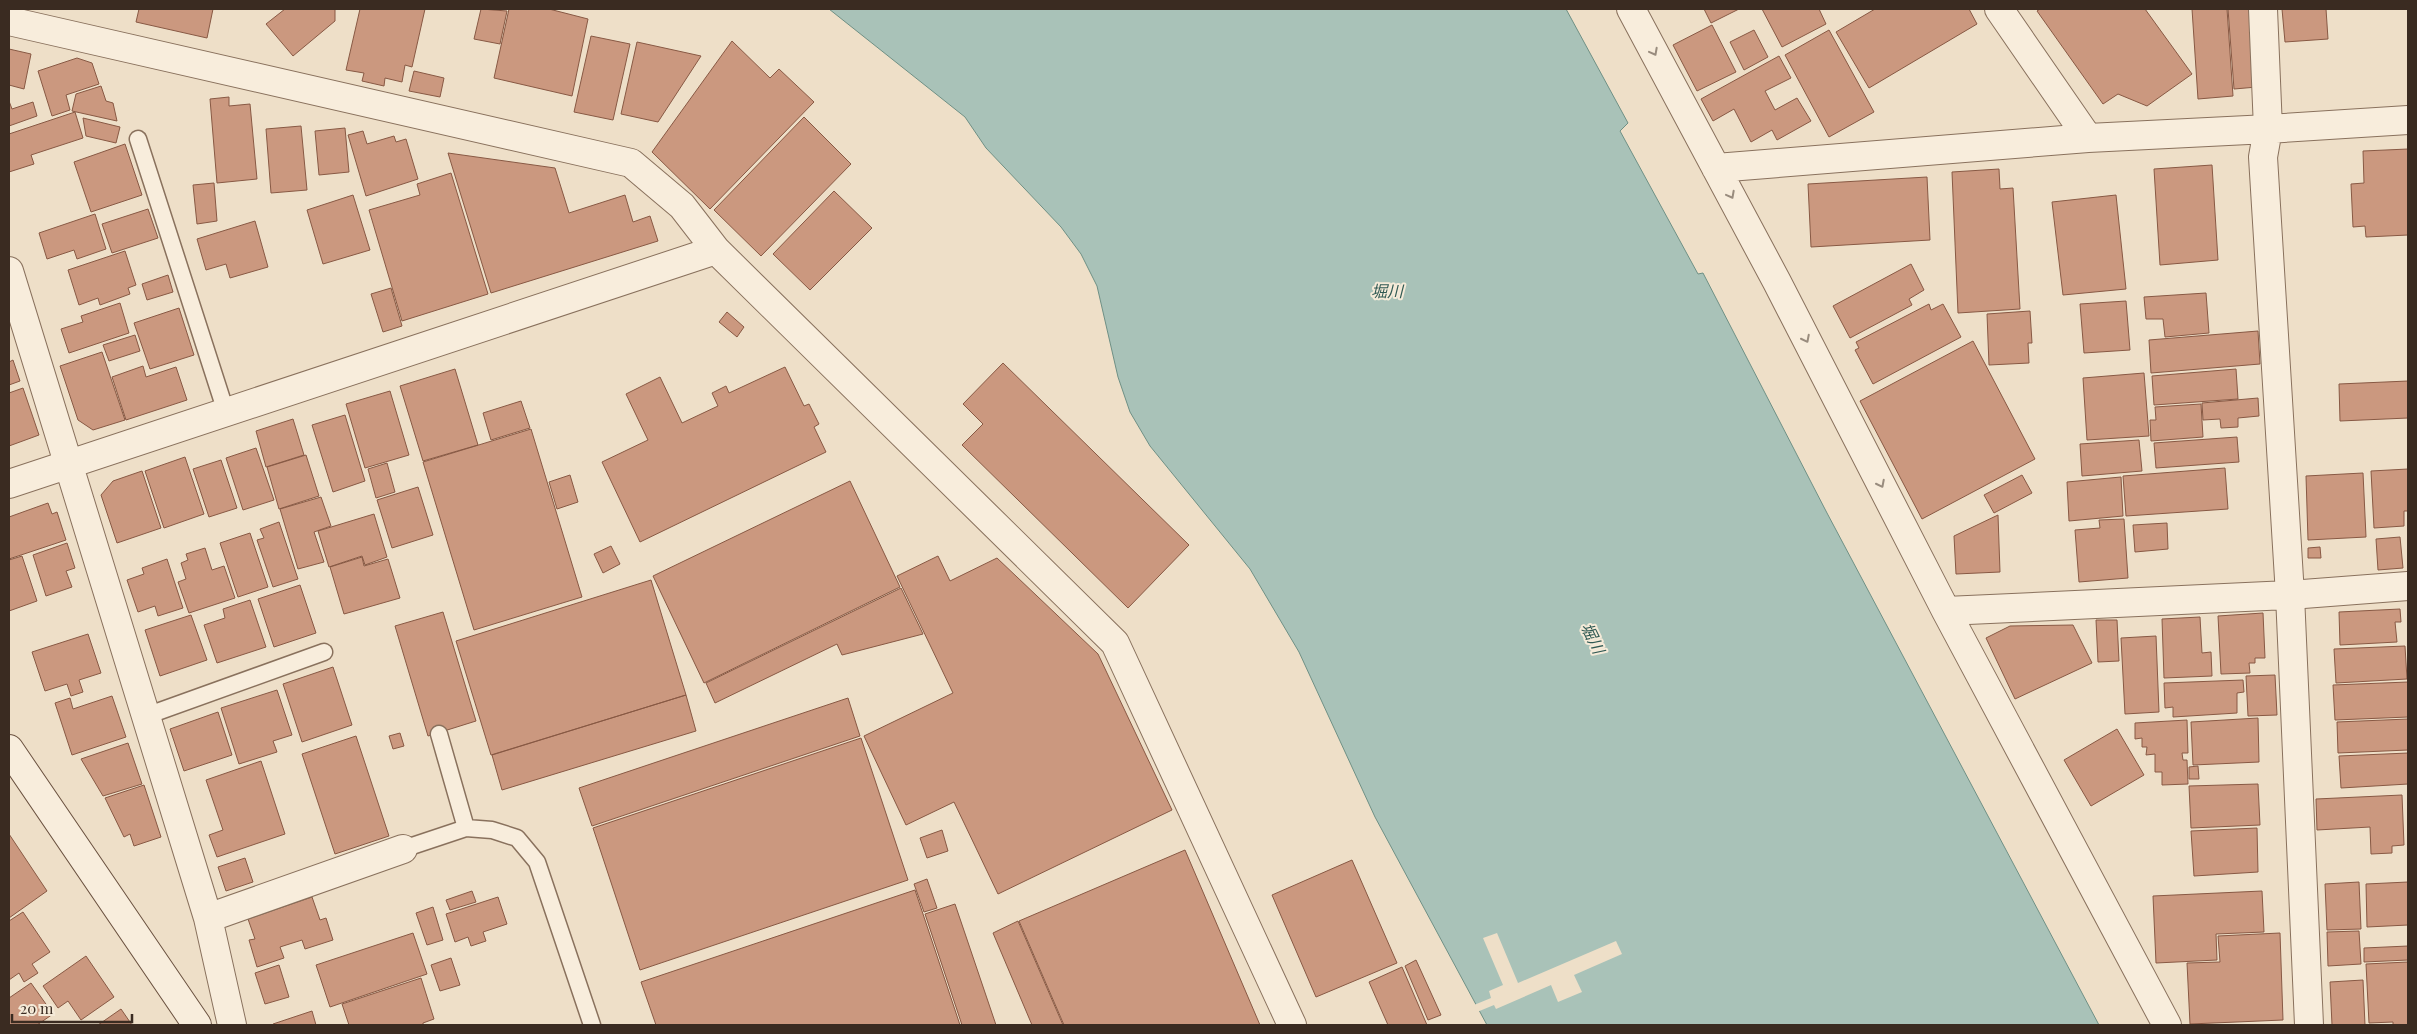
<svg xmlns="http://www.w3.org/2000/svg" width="2417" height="1034" font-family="'Playfair Display','Noto Sans JP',serif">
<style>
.water{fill:#a9c2b8;stroke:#6f9085}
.pier{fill:#eedfc8}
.building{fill:#cb987f;stroke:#885944}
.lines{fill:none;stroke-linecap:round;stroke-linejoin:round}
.lane-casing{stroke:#89715d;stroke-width:19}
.street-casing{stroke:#89715d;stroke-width:30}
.secondary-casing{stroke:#6b5240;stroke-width:30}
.lane{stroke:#f8eddc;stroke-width:16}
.street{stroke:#f8eddc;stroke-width:28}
.secondary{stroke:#f8eddc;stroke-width:28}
.oneway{stroke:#998c7e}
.labels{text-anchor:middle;stroke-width:4;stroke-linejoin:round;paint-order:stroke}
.water-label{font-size:16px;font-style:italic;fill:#305953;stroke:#f5ead8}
</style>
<rect width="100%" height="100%" fill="#eedfc8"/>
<path class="water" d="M829 9H1566L1628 123 1620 131 1698 274 1703 273 1827 513 2099 1025H1487L1375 817 1299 652 1250 569 1150 446 1130 412 1118 377 1097 286 1081 254 1061 227 986 148 965 117Z"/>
<path class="pier" d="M1497 933 1518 983 1616 941 1622 954 1574 975 1582 992 1558 1002 1551 985 1496 1009 1494 1005 1477 1012 1474 1005 1491 998 1489 991 1503 985 1483 938Z"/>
<path class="building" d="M139 9H213L207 38 136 22Z
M285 9H335V21L293 56 266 24Z
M360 9H425L412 67 405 65 402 82 385 78 384 86 362 81 364 73 346 70Z
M481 9 507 11 500 44 474 39Z
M509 9H549L588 19 572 96 494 78Z
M1704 9H1739L1711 23Z
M1762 9H1819L1826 24 1782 47Z
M1875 9H1969L1977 24 1869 88 1836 32Z
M2040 9H2145L2192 74 2147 106 2118 94 2103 104 2037 11Z
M2192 9H2227L2233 96 2198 99Z
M2228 9H2252L2257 87 2234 89Z
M2282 9H2326L2328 39 2285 42Z
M1712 25 1736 72 1697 91 1673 45Z
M1754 30 1768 57 1744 70 1730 42Z
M1829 30 1874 112 1829 137 1785 55Z
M591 36 630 44 613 120 574 112Z
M732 41 770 78 779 69 814 102 710 209 652 152Z
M637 42 701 56 658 122 621 114Z
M9 49 31 54 24 89 9 85Z
M1779 56 1791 78 1765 91 1775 110 1797 98 1811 121 1777 140 1772 130 1751 142 1734 109 1713 121 1701 99Z
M77 58 92 63 99 84 66 95 70 110 52 116 38 71Z
M414 71 444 78 440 97 409 91Z
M101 86 106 101 113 103 117 121 72 111 76 94Z
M229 97V106L250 104 257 179 217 183 210 99Z
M9 101 12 109 33 102 37 116 9 126Z
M75 112 83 138 31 155 34 164 9 172V134Z
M804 117 851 164 761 256 714 210Z
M83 118 120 127 116 143 86 136Z
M301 126 307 190 271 193 266 129Z
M345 128 349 172 319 175 315 131Z
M363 131 367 144 394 136 396 142 406 139 418 179 366 196 348 135Z
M125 144 142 195 91 212 74 162Z
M2408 149V235L2366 237 2365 226 2353 227 2351 184 2364 183 2363 151Z
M448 153 555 168 569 213 625 195 633 222 650 216 658 241 491 293Z
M2212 165 2218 260 2160 265 2154 169Z
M1999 169 2000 189 2013 188 2020 309 1958 313 1952 172Z
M451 173 488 294 402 321 369 210 420 195 417 184Z
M1927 177 1930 240 1811 247 1808 184Z
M214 183 217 221 197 224 193 185Z
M834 191 872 228 810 290 773 254Z
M353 195 370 250 323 264 307 210Z
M2116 195 2126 289 2063 295 2052 202Z
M148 209 158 238 112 253 102 224Z
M95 214 106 249 77 259 74 250 47 259 39 233Z
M255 221 268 267 230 278 226 264 206 270 197 239Z
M125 251 136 285 128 288 130 294 100 305 98 298 79 305 68 270Z
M1911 264 1924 290 1909 299 1912 305 1850 338 1833 306Z
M168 275 173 292 147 300 142 284Z
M391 288 402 326 383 332 371 294Z
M2206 293 2209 333 2165 337 2163 319H2146L2144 297Z
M2126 301 2130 350 2084 353 2080 304Z
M120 303 129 333 69 353 61 329 83 322 81 316Z
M1929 304 1931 310 1943 304 1961 337 1873 384 1855 350 1859 348 1856 342Z
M179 308 194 355 150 369 134 323Z
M2030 311 2032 343H2028L2029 363 1989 365 1987 314Z
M727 312 744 327 737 337 719 322Z
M2258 331 2260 364 2151 373 2149 340Z
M135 335 140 351 109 361 103 345Z
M1973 341 2035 459 1922 519 1860 401Z
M102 352 125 420 93 430 78 420 60 366Z
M13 360 20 381 9 385V362Z
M1003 363 1189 545 1128 608 962 445 983 424 963 404Z
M143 366 146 377 176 367 187 400 126 420 112 377Z
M785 367 804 406 809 404 819 424 814 427 826 452 640 542 602 462 648 440 626 394 660 377 682 423 718 406 712 393 726 386 729 393Z
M455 369 478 445 423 461 400 386Z
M2236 369 2238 399 2154 405 2152 376Z
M2144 373 2149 436 2087 440 2083 378Z
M2408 381V418L2340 421 2339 384Z
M23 388 39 435 9 446V393Z
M390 391 409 455 365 468 346 404Z
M2258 398 2259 416 2238 418V427L2221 428 2220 419 2203 420 2202 403Z
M521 401 530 428 491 440 483 413Z
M2201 404 2203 437 2151 441 2150 420H2156L2155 407Z
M345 415 365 481 333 492 312 425Z
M293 419 304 455 266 467 256 431Z
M531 429 582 597 474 630 423 462Z
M2237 437 2239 462 2156 468 2154 443Z
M2139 440 2142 471 2082 476 2080 444Z
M256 448 274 500 243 510 226 458Z
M306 455 319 496 279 509 267 467Z
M185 457 204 514 164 528 145 471Z
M221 460 237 508 209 517 193 469Z
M387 463 395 492 376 498 368 469Z
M2225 468 2228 509 2126 516 2123 476Z
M2408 469V511H2404V526L2374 528 2371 471Z
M142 471 161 528 117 543 101 495 113 481Z
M2363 473 2366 537 2308 540 2306 476Z
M570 475 578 502 557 509 549 482Z
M2022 475 2032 493 1994 513 1984 495Z
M2121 477 2123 516 2069 521 2067 482Z
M850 481 900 587 704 683 653 576Z
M418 487 433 535 392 548 377 500Z
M321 497 331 526 314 532 324 562 298 569 280 509Z
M48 503 52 514 57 512 66 540 9 559V517Z
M374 514 387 557 365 565 362 556 329 567 318 531Z
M1998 515 2000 572 1956 574 1954 536Z
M2124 519 2128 578 2079 582 2075 530 2100 528 2099 520Z
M279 522 298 579 273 587 257 540 264 538 260 529Z
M2167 523 2168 549 2135 552 2133 525Z
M250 533 268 587 238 597 220 543Z
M2400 537 2403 568 2378 570 2376 539Z
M67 543 75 568 66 571 72 587 46 596 33 555Z
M611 546 620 564 603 573 594 554Z
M2320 547 2321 558H2308V548Z
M205 548 212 570 224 566 235 598 189 613 178 582 186 579 181 563 188 560 186 554Z
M22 556 37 601 9 611V560Z
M938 556 950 581 997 558 1098 654 1172 810 998 894 954 802 906 825 864 736 953 693 897 576Z
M362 557 364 566 388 559 400 598 344 614 330 567Z
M167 559 183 608 158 616 155 606 138 612 127 580 144 574 142 568Z
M651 580 686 695 491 755 456 641Z
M300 585 316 633 274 647 258 599Z
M901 588 923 634 842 655 837 644 715 703 706 683Z
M250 600 266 647 217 663 204 625 225 618 223 609Z
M2400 609 2401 622H2395L2397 642 2340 645 2339 612Z
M443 612 476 721 428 736 395 626Z
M2263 613 2265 658H2255V663H2249L2250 673 2221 674 2218 616Z
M191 615 207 660 160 676 145 630Z
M2200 617 2202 653 2211 652 2212 676 2164 678 2162 619Z
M2096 620H2117L2119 661 2098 662Z
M2073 625 2092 663 2015 699 1986 638 2010 626Z
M88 634 101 673 79 680 83 692 71 696 67 684 45 691 32 652Z
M2156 636 2159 712 2125 714 2121 638Z
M2405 646 2407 679 2336 683 2334 649Z
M333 667 352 725 302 742 283 684Z
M2275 675 2277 715 2248 716 2246 676Z
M2243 680 2244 692 2237 693V713L2173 717V707L2165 708 2164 683Z
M2408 682V717L2335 720 2333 685Z
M277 690 292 735 273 741 277 752 239 764 221 708Z
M686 695 696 731 502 790 492 755Z
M112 696 126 737 72 755 55 703 70 698 73 709Z
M848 698 860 736 592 826 579 788Z
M218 712 232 755 184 771 170 729Z
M2258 718 2259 762 2193 765 2191 722Z
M2408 719V750L2338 753 2337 722Z
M2187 720 2188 753H2182L2183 760H2187L2188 784 2162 785V772H2155V754L2146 755 2147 747H2142V738L2135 739V723Z
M2117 729 2144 775 2091 806 2064 760Z
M400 733 404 746 393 749 389 736Z
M356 736 389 836 335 854 302 754Z
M861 738 908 880 640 970 593 828Z
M128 743 142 784 103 796 81 759Z
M2408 753V784L2341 788 2339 756Z
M261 761 285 834 217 857 209 835 223 830 206 780Z
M2198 766 2199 779H2189V767Z
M2258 784 2260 825 2191 828 2189 786Z
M144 785 161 837 134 846 130 834 124 837 105 798Z
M2402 795 2404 845 2392 846V853L2371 854 2370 827 2317 830 2316 799Z
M2257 828 2258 872 2194 876 2191 831Z
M942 830 948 851 927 858 920 838Z
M9 834 47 891 9 918Z
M1185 850 1260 1025H1064L1019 921Z
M245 858 253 882 226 891 218 867Z
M1352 860 1397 963 1316 997 1272 895Z
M927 879 937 908 924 912 914 884Z
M2359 882 2361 929 2327 930 2325 884Z
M2408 882V925L2367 927 2366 884Z
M915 890 960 1025H656L641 982Z
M472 891 476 902 450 910 446 900Z
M2262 891 2264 932 2216 934 2217 960 2156 963 2153 896Z
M312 897 320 920 326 918 333 940 305 949 302 940 280 947 284 958 257 967 249 940 255 939 248 919Z
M498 897 507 924 483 932 486 941 471 946 468 937 455 942 446 914Z
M955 904 996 1025H962L925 914Z
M433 907 443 940 427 945 416 913Z
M23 912 50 952 32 964 38 973 24 982 19 973 9 980V921Z
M1018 921 1063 1025H1032L993 933Z
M2359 931 2361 964 2328 966 2327 932Z
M413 933 427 974 330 1007 316 965Z
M2280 933 2283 1020 2190 1024 2187 963 2220 962 2218 936Z
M2408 946V960L2364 962V948Z
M86 956 114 997 81 1020 68 1001 58 1008 43 986Z
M451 958 460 985 440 991 431 965Z
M1416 960 1441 1015 1428 1020 1405 966Z
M2408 962V1025H2393V1022L2369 1023 2366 964Z
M279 965 289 997 265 1004 255 973Z
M1402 967 1427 1025H1388L1369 982Z
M421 978 434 1019 423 1023V1025H349L342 1004Z
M2363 980 2365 1025H2332L2330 982Z
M31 983 53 1014 37 1025H9V998Z
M121 1009 132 1025H98Z
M312 1011 316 1025H274L273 1024Z"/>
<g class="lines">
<g class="lane-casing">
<path id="lane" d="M138 139 226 412
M146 716 324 652
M439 734 466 828
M403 849 466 828 492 830 517 838 537 862 592 1025"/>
</g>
<g class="street-casing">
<path id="street" d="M1631 9 1777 282 1946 611 2167 1025
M1999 9 2088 138
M2263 9 2268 129 2263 157 2290 595 2309 1025
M9 21 631 163 682 206 716 250 1115 643 1292 1025
M1716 168 2088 138 2268 129 2408 120
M9 271 208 918 232 1025
M9 484 716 250
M1946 611 2290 595 2408 586
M208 918 403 849"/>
</g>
<g class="secondary-casing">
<path id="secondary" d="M9 749 197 1025"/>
</g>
<use href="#lane" class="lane"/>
<use href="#street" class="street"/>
<use href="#secondary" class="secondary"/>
</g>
<defs><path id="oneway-chevron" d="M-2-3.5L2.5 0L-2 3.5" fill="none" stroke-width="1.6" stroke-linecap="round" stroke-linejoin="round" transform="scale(1.25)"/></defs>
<g class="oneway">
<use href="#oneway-chevron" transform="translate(1654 52) rotate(62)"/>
<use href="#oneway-chevron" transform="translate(1731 195) rotate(62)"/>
<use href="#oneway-chevron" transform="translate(1806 339) rotate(63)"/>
<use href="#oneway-chevron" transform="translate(1881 484) rotate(63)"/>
</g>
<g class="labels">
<g class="water-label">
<text x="1387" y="297">堀川</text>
<text transform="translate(1593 638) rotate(64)" y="6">堀川</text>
</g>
</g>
<rect width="2417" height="1034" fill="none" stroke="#3a2b21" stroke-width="20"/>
<path d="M12 1014v8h120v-8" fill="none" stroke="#3a2b21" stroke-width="2.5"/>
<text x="20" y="1014" font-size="15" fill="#3a2b21" stroke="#f5ead8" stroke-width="4" paint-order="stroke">20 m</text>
</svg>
